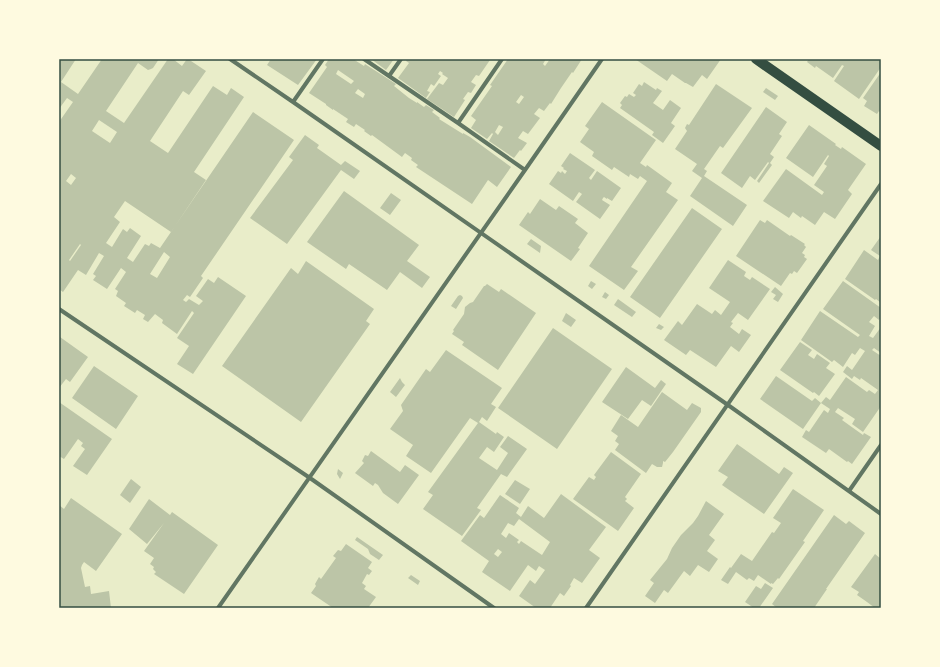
<svg xmlns="http://www.w3.org/2000/svg" width="940" height="667" font-family="Spectral,serif">
<style>
.building{fill:#bcc5a7;fill-rule:evenodd}
.lines{fill:none;stroke-linecap:round;stroke-linejoin:round}
.minor{stroke:#617663;stroke-width:4}
.primary{stroke:#344e41;stroke-width:10}
.neatline{fill:none;stroke:#344e41;stroke-width:1.5}
</style>
<rect width="100%" height="100%" fill="#e9edc9"/>
<path class="building" d="M59 59H76L61 82 78 94 102 59H159L153 68 151 69 148 70 138 63 106 111 124 123 168 59H173L182 66 187 59H188L206 71 189 95 183 91 150 141 168 153 213 86 227 95 231 88 244 97 194 172 206 180 171 232 125 201 114 217 120 222 106 243 112 247 123 229 127 232 130 228 141 236 127 258 133 262 145 244 149 246 151 243 160 248 253 112 294 140 201 276 203 278 190 297 187 295 183 300 186 302 189 299 199 305 203 301 196 296 208 279 214 283 218 277 246 296 193 374 177 364 189 346 177 338 194 313 192 311 177 334 162 323 163 320 155 314 148 322 143 319 145 315 137 310 135 313 124 306 126 303 116 296 118 291 115 289 126 272 121 268 107 289 93 280 96 276 93 274 104 256 99 253 86 275 78 270 63 292 59 289V122L73 102 67 98 59 109ZM99 120 117 132 110 143 92 131ZM71 174 76 178 71 185 66 181ZM80 244 81 245 70 261 69 260ZM164 252 170 257 157 278 150 274Z
M271 59H317L298 85 267 65Z
M329 59 331 60 332 59H353L364 66 365 64 396 84 394 86 409 98 417 103V102L424 107 426 105 434 110 432 112 440 118 439 119 463 134V133L470 137 511 167 497 187 488 180 472 204 416 167 418 165 411 160 412 158 405 153 402 157 372 135 371 136 364 131 365 130 356 124 354 127 346 122 348 119 333 109V110L326 105V104L309 93 327 67 325 65ZM338 70 354 81 351 84 336 74ZM358 89 365 94 363 98 355 93Z
M371 59H394L386 70Z
M407 59H488L490 60 479 76 476 75 471 82 476 85 471 93 468 92 463 99 465 100 454 117 427 99 439 83 443 85 448 78 442 74 443 73 440 71 438 74 441 76 434 86 431 84 427 91 430 92 426 98 398 78 409 63 406 61Z
M508 59H546L543 64 545 66 550 59H582L573 73 572 72 561 88 551 104 550 103 544 111 539 108 534 114 540 118 528 134 523 131 518 138 527 143 521 151 520 150 514 158 489 141 493 134 492 133 487 139 471 128 476 120 471 116 492 86 490 85ZM521 95 524 97 519 104 516 102ZM499 125 503 127 498 135 495 132Z
M635 59H721L707 79 702 75 693 87 686 83H685L672 74 667 81Z
M809 59H881V67L859 99 834 81 844 66 842 65 833 78 816 66 815 68 807 62Z
M881 72V113L879 111 877 114 864 106 867 101 863 98Z
M644 82 656 90 657 88 662 91 653 103 663 110 670 100 681 108 671 123 675 126 663 143 652 135 654 132 620 108 622 105 620 103 625 96 627 97 629 94 634 97 636 95 633 93 639 84 642 86Z
M716 84 752 108 723 148 720 146 704 169 707 171 704 176 747 205 733 226 690 196 702 178 692 171 697 164 675 149 687 131 685 128 687 124 689 125Z
M766 88 778 96 775 100 763 92Z
M602 102 656 140 640 163 646 167 647 165 672 183 666 192 678 200 631 267 638 271 624 290 589 266 647 181 640 176 638 179 630 174 629 177 614 167 612 170 592 156 594 152 580 142 589 129 585 126Z
M766 107 787 122 779 134 782 136 770 154 774 157 770 163 772 165 759 183 757 181 769 163 768 162 755 180 750 176 742 188 721 173Z
M809 125 836 144 835 145 841 149 842 147 866 164 848 190 852 194 835 219 824 212 815 225 802 216 801 218 793 212 789 218 763 201 786 169 822 195 824 192 814 185 827 166 824 164 829 156 828 155 813 177 786 158Z
M305 135 319 145 317 148 341 165 345 161 360 171 354 179 341 170 287 244 250 218 293 160 289 157Z
M570 153 595 170 589 178 591 180 597 171 621 188 612 201 607 198V199L604 197 603 198 602 200 610 205 600 219 576 202 582 194 579 192 573 201 549 184 558 171 561 173 562 171 565 174 567 171 563 169 564 168 561 166Z
M344 191 419 245 407 261 430 277 422 288 400 272 387 290 349 264 346 269 307 242Z
M391 193 401 200 390 215 380 208Z
M540 199 556 210 559 206 578 219 575 223 588 233 578 248 580 249 571 261 519 225 528 212 530 214Z
M692 208 722 229 660 318 630 297Z
M760 220 765 223 767 220 790 236 791 235 805 244 804 245 806 247 802 253 805 255 804 257 807 259 797 273 794 271 792 274 790 273 781 286 736 256Z
M881 236V303L876 299 875 300 845 279 864 250 878 260 880 256 871 250Z
M531 239 541 246 540 253 527 244Z
M728 260 746 272 744 276 750 280 752 277 770 289 748 320 738 313 731 322 733 323 730 327 739 334 742 329 751 335 739 352 731 346 716 367 690 350 686 355 664 340 678 321 682 325 697 304 712 314 715 310 721 315 730 302 709 288Z
M306 261 374 309 366 321 370 324 301 422 222 366 291 268 298 274Z
M591 281 596 284 592 289 588 286Z
M843 281 881 308V317L879 320 874 316 869 322 875 326 869 336 873 338 881 327V353L874 348 872 350 881 356V406L863 432 852 424 855 419 838 408 835 412 844 418 842 420 863 435 864 433 871 437 852 464 848 461 847 462 829 449 826 453 802 437 806 430 809 432 824 410 828 413 830 409 821 403 826 397 830 400 846 377 867 392 869 390 875 394 878 390 861 378 860 380 854 376 852 379 843 372 847 366 852 370 865 351 860 348 855 355 852 353 843 367 834 360 832 362 801 340 820 311 858 337 860 335 823 309Z
M487 284 499 292 501 289 536 313 498 370 462 345 464 342 452 334 454 331 453 330 464 314 465 307 470 303 473 302 484 286H485Z
M775 287 783 294 778 302 773 299 776 295 771 292Z
M605 292 609 295 606 299 602 297Z
M460 295 462 296 463 298 456 309 451 306 458 296Z
M618 299 636 312 632 317 614 305Z
M566 313 576 320 571 327 562 321Z
M659 324 664 327 661 330 656 328Z
M553 328 612 369 557 449 498 408Z
M60 337 88 357 70 382 66 379 59 388V339Z
M800 342 812 350 808 355 814 359 817 354 830 363 826 368 835 374 819 396 814 392 813 393 780 370Z
M446 350 502 388 491 404 496 407 487 421 482 417 479 422 496 434 497 432 504 437 494 452 487 447 479 458 497 470 508 453 500 447 508 436 527 449 507 477 501 474 477 508 481 510 462 536 423 509 433 495 428 492 478 423 470 418 431 473 406 456 413 445 390 429 403 411 401 405 426 369 430 372Z
M94 366 138 396 116 429 72 398Z
M626 367 655 388 661 380 666 384 651 406 642 400 628 419 602 402Z
M776 376 812 401 815 398 821 403 803 429 760 399Z
M400 378 402 382 405 385 396 397 390 392Z
M662 392 687 410 692 403 701 408V412L673 452 665 462 663 461V463L662 467H657L652 464 646 473 615 450 619 444 615 441 618 436 611 431 621 415 638 427Z
M59 402 112 439 87 475 73 466 85 449 81 446 83 443 78 439 64 459 59 456Z
M737 444 779 474 784 467 793 473 764 514 722 485 728 477 718 471Z
M371 451 400 472 405 465 419 475 398 504 383 493 378 485 375 483 373 486 355 473 364 463 362 461 365 455 368 456Z
M611 452 641 474 625 497 627 499 625 501 634 508 618 531 573 499 589 477 594 480 596 477 594 475Z
M338 469 343 473 340 479 337 474Z
M131 479 141 487 130 503 120 495Z
M515 480 530 489 520 504 505 494Z
M793 489 824 510 803 541 805 542 779 579 778 578 773 584 771 583V584L758 575 754 581 749 578 747 580 736 572 728 584 721 580 730 567 731 568 741 554 752 561 772 532 774 533 781 523 773 518Z
M561 494 606 527 589 550 600 558 582 583 574 578 570 585 571 586 564 596 560 593 550 608H536L519 596 530 580 535 584 545 570 539 566 536 571 528 565 510 591 482 572 489 561 461 541 480 515 484 518 500 495 519 508 516 513 521 517 528 506 544 518ZM519 519 550 542 542 555 521 541 519 544 517 542 519 540 509 533 506 538 501 534 508 523 514 526ZM498 549 502 552 498 557 494 554Z
M71 498 122 534 96 571 84 562 82 565 81 568 85 587 90 586 91 594 109 591 111 608H59V505L64 509Z
M149 499 170 515 172 512 218 545 184 594 154 574 156 572 153 569 154 567 150 564 154 558 144 551 164 523 147 544 129 529Z
M706 501 724 514 709 535 715 540 707 551 718 559 709 572 698 565 690 576 684 571 668 593 664 590 655 603 645 596 654 583 650 580 667 559 672 548 681 535 693 523 698 516Z
M834 515 846 524 849 521 865 533 826 589H827L814 608H777L772 604Z
M357 537 383 555 379 560 370 554 368 549 355 540Z
M346 544 372 562 368 568 372 571 369 575 367 574 362 583 366 586 364 589 376 597 368 608H333L311 593 316 586 315 584 319 577 321 579 336 558 333 556 338 550 341 551Z
M875 554 881 559V608H875L867 602 857 595 859 592 851 587Z
M411 575 420 581 418 585 408 578Z
M765 583 773 588 759 608H754L745 602 756 586 761 589Z"/>
<g class="lines">
<path class="minor" d="M230 59 293 102 728 405 881 514
M364 59 458 123 525 170
M389 76 401 59
M293 102 323 59
M458 123 502 59
M59 309 310 478 494 608
M849 491 881 445
M218 608 525 170 602 59
M586 608 881 184"/>
<path class="primary" d="M756 59 881 146"/>
</g>
<rect width="940" height="667" fill="none" stroke="#fefae0" stroke-width="120"/>
<rect x="60" y="60" width="820" height="547" class="neatline"/>
</svg>
